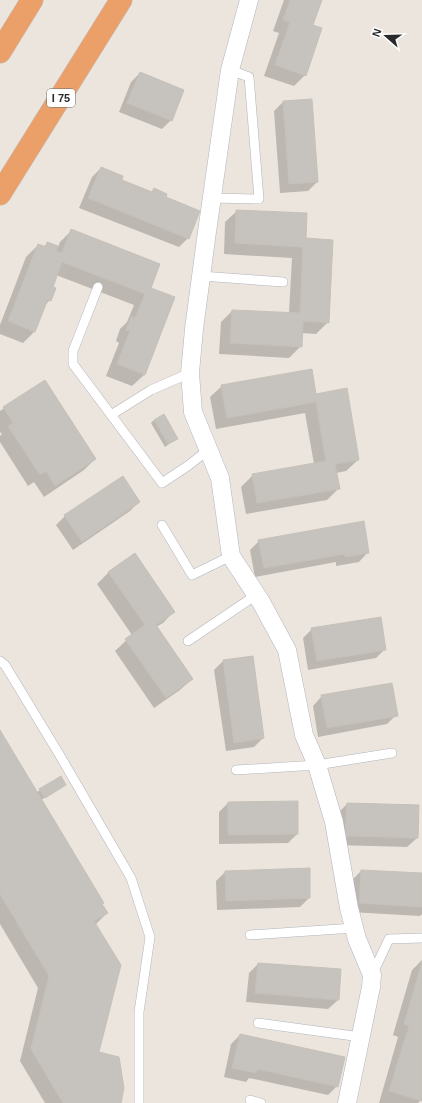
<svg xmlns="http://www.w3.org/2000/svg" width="422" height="1103" font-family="Arial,sans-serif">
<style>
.shadow{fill:#0003}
.building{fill:#c6c2bd;stroke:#c6c1b8}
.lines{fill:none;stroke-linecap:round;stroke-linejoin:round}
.lane-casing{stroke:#b2b4bc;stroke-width:10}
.street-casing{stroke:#b2b4bc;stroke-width:19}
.highway-casing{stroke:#c3c3c3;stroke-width:23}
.lane{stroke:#fff;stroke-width:9}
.street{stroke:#fff;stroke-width:18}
.highway{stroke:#eb9f69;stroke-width:22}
.labels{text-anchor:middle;stroke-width:3;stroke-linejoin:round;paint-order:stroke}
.shield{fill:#fff;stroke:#6a6a6a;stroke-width:1}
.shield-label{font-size:11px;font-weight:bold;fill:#2a2a2a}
</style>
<rect width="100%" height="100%" fill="#ebe5de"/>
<path class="shadow" d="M284 0H320L312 26 305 75 294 86 264 76 279 33 273 31Z
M140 73 171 120 162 129 119 112 131 82Z
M283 102 317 182 308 191 280 193 274 111Z
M101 168 120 181 151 193 154 189 164 198 188 238 179 247 79 208 92 177Z
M237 211 305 239 328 322 316 334 302 333 301 346 289 358 219 354 221 322 232 311 289 313 292 258 224 254 225 222Z
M72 230 150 288 174 298 144 375 132 386 106 376 119 343 116 341 120 329 127 322 134 305 56 275 51 287 50 300 44 306 34 332 23 343 0 334V325L26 257 38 245 43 247 48 243 58 247 60 242Z
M45 381 95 459 84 470 44 497 34 482 28 486 0 442V436L2 434 0 432V411Z
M222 386 315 395 358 460 346 471 336 473 339 488 327 500 246 514 241 487 253 475 314 464 305 413 216 429 210 397Z
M154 420 176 439 165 447 151 423Z
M122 477 139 502 130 511 73 550 56 525 65 516Z
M259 541 368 552 359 562 336 566V562L255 577 250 550Z
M109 572 174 611 163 623 156 627 192 679 180 690 154 708 115 651 132 635 97 584Z
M312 629 385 649 376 658 308 670 303 638Z
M223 661 263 738 254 747 226 751 214 670Z
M322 696 396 715 387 724 318 737 313 706Z
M0 732 36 793 40 790 65 785 41 800 107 913 95 925 98 1053 120 1103H45L20 1061 38 988 0 924Z
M297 802V834L288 843 219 844V812L228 803Z
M347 804 417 838 407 847 337 845 338 813Z
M361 871 422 874V914L420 916 350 912 352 880Z
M225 872 309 898 300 907 217 910 216 881Z
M422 960 421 1100 418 1103H379L398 1037 393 1035 412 970Z
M258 964 340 970 338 1000 328 1009 246 1002 249 973Z
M240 1035 337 1086 328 1095 249 1078 246 1082 224 1077 231 1044Z"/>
<path class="building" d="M290 0H322L313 25 322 28 306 76 275 65 290 22 283 20Z
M140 72 184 90 172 121 127 103Z
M312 99 318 182 289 184 283 101Z
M101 167 123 176 122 180 152 192 154 188 167 194 166 197 200 211 189 239 88 198Z
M236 210 307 213 306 238 333 240 329 323 303 321 302 347 230 343 232 310 300 313 303 247 235 243Z
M71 229 160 264 151 288 175 297 145 375 117 364 130 331 126 330 131 317 135 318 145 294 62 262 53 287 56 288 51 301 48 299 35 332 8 321 38 244 46 247 47 242 58 246 56 251 62 253Z
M312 369 316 394 347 388 359 460 335 464 340 489 257 503 252 474 326 461 316 402 227 418 221 385Z
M45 380 96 459 55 486 46 471 40 475 8 426 13 423 3 407Z
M164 414 178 439 168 444 154 420Z
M123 476 140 502 82 542 64 515Z
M364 521 369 553 345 557V554L264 568 258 540Z
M135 553 175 612 156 625 193 679 166 698 125 639 145 625 108 572Z
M381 617 386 650 317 661 311 628Z
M253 656 264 738 234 743 223 660Z
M392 683 398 716 327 728 321 695Z
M0 730 104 903 102 904 108 913 94 921 121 965 99 1052 119 1057 124 1088 121 1103H63L31 1049 49 976 0 894Z
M61 776 66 785 45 798 39 789Z
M298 801V834L228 835V802Z
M347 803 419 805 418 838 345 836Z
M310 868V898L226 901 225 871Z
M361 870 422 873V907L359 903Z
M422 962V1101L389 1091 409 1026 404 1024Z
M258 963 341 969 339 1000 255 993Z
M240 1034 345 1057 338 1087 257 1069 256 1073 232 1068Z"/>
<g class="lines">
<g class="lane-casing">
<path id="lane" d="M212 198 259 199 249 77 230 70
M201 276 283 282
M98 287 73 351V364L162 483 189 465 208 450
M111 415 151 390 190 373
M162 525 192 575 231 556
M188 641 256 595
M0 661 5 665 59 754 131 878 150 937 139 1012V1103
M236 770 317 765 392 753
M250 935 354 928
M372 975 389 939 422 938
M258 1023 361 1037
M250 1100 261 1103"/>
</g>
<g class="street-casing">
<path id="street" d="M249 0 230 70 206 239 194 329 190 373 193 412 220 478 231 556 261 602 287 650 304 735 317 765 334 822 349 908 357 939 372 975 371 987 347 1103"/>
</g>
<g class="highway-casing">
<path id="highway" d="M0 52 32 0
M0 194 121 0"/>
</g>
<use href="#lane" class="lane"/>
<use href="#street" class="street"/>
<use href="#highway" class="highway"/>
</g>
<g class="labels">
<rect class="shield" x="47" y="89" width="28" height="18" rx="3"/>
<g class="shield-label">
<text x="61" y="102">I 75</text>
</g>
</g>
<g transform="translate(386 36) rotate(290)" stroke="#ffffff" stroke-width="3" paint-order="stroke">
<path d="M0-3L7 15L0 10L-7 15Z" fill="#2a2a2a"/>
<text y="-6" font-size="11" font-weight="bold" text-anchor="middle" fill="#2a2a2a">N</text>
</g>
</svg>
